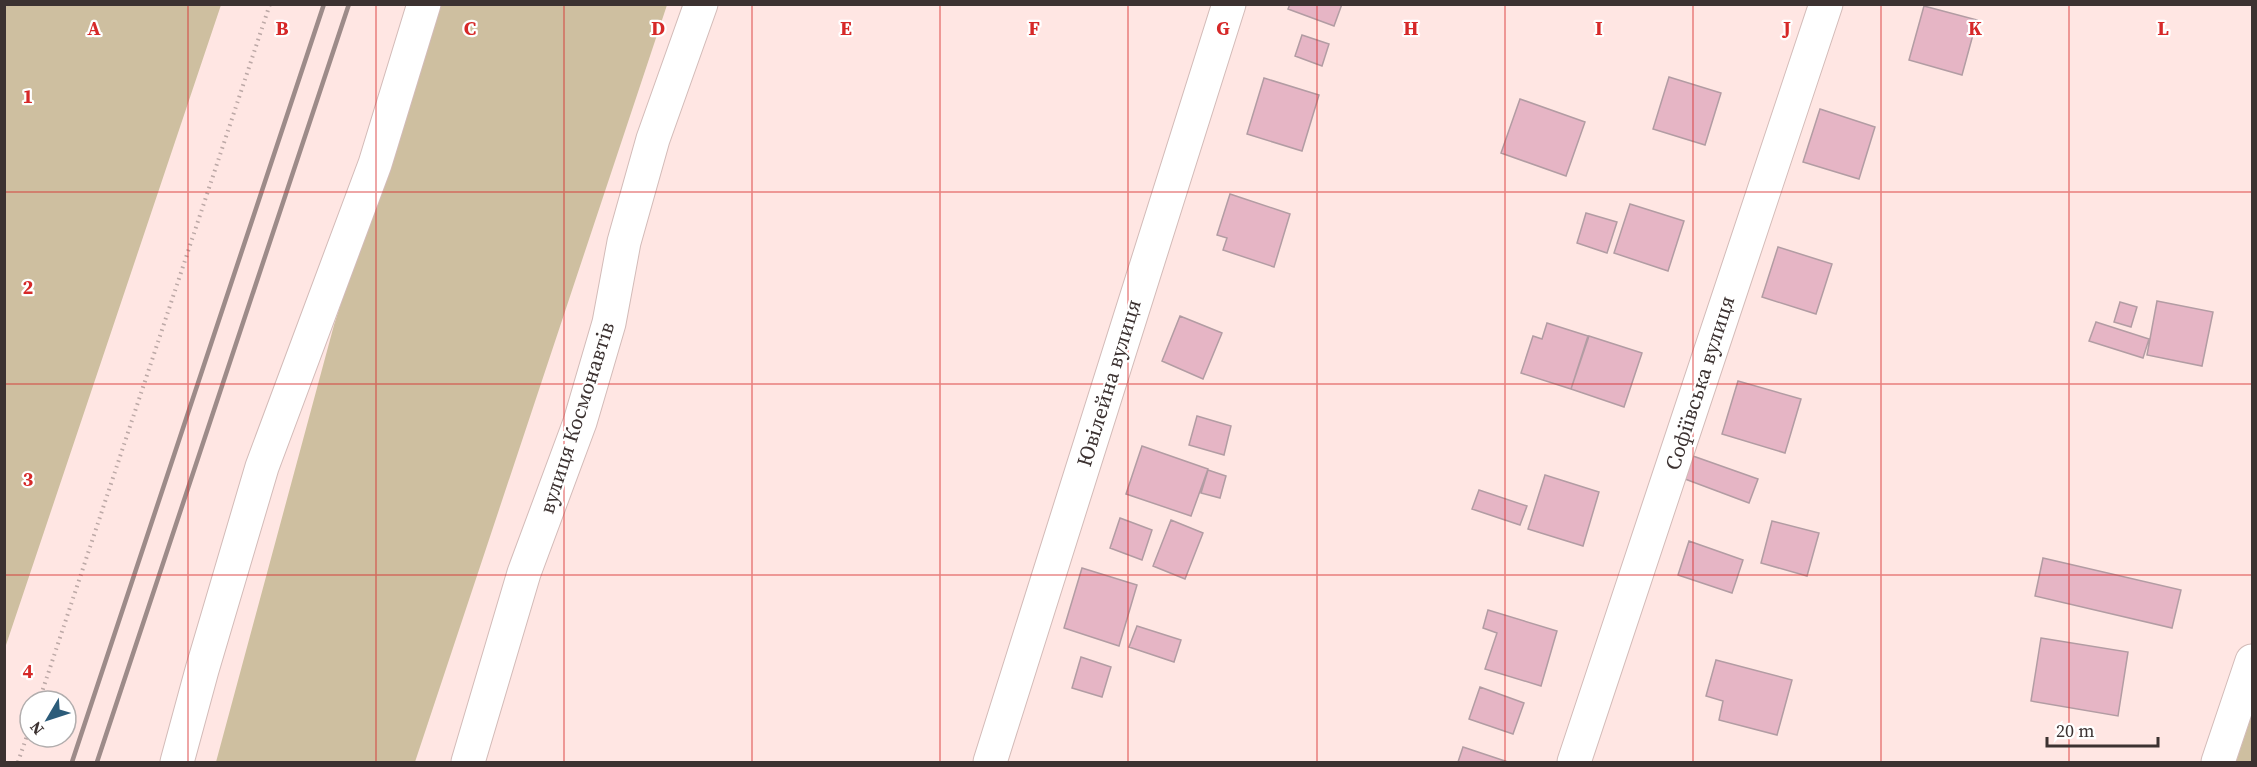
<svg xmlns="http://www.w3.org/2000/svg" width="2257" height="767" font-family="'Source Serif 4',serif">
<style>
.green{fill:#cebfa0}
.building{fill:#e6b5c5;stroke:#b29ca3;stroke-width:1.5}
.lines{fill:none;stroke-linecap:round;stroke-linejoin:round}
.minor-casing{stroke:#d3bbb8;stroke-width:35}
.path{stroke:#bca8a6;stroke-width:4;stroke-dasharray:1.5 4.5;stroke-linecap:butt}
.minor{stroke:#fff;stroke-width:33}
.rail{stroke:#9d8b89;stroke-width:4.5}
.grid{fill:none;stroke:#d62828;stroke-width:1.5;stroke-opacity:0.55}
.labels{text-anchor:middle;stroke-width:4.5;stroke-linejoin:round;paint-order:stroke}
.street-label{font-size:21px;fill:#3c3231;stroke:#fff}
.grid-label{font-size:20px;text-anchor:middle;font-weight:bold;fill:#d62828;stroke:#fff;stroke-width:4.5;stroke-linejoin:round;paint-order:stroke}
</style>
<rect width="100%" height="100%" fill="#ffe6e3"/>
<path class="green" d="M5 4 221 5 5 648 4 5Z
M438 5H667L415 762H216L334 325Z
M2252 714V762H2236Z"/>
<path class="building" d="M1290 4H1342L1334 26 1288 9Z
M1924 6 1977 20 1962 75 1909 60Z
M1302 35 1329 44 1322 66 1295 56Z
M1669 77 1721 93 1705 145 1653 129Z
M1264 78 1319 95 1302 151 1247 134Z
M1520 99 1585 122 1566 176 1501 153Z
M1820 109 1875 127 1859 179 1803 162Z
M1230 194 1290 214 1274 267 1223 250 1227 238 1217 235Z
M1630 204 1684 221 1668 271 1614 253Z
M1586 213 1617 222 1607 253 1577 243Z
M1778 247 1832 264 1816 314 1762 297Z
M2157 301 2213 312 2202 366 2147 355Z
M2120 302 2137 307 2131 327 2114 322Z
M1180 316 1222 333 1203 379 1162 361Z
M2096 322 2149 339 2143 358 2089 341Z
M1547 323 1588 336 1571 389 1521 373 1533 336 1542 339Z
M1589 336 1642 353 1624 407 1571 389Z
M1738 381 1801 399 1785 453 1722 434Z
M1197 416 1231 426 1224 455 1189 445Z
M1142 446 1208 469 1191 516 1126 494Z
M1693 456 1758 479 1749 503 1685 479Z
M1208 470 1226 476 1220 498 1201 493Z
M1545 475 1599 492 1583 546 1528 529Z
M1479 490 1527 506 1520 525 1472 509Z
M1120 518 1152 530 1142 560 1110 548Z
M1171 520 1203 533 1185 579 1153 566Z
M1772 521 1819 533 1807 576 1761 563Z
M1689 541 1743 560 1732 593 1678 575Z
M2043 558 2181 590 2172 628 2035 596Z
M1082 568 1137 585 1119 646 1064 628Z
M1488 610 1557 631 1541 686 1485 669 1497 633 1483 628Z
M1137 626 1181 640 1174 662 1129 647Z
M2041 638 2128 652 2118 716 2031 701Z
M1081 657 1111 667 1102 697 1072 688Z
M1716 660 1792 680 1777 735 1719 720 1723 701 1706 696Z
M1480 687 1524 703 1513 734 1469 719Z
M1463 747 1508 762H1458Z"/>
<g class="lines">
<g class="minor-casing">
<path id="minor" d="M177 762 202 670 262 467 375 164 424 4
M468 762 524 573 580 422 609 323 624 242 653 139 701 4
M990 762 1229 4
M1574 762 1826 4
M2218 762 2252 661"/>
</g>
<path class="path" d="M39 701 270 4
M18 762 30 727"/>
<use href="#minor" class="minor"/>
<path class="rail" d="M72 762 324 4
M97 762 349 4"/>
</g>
<path class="grid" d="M188 4V762M376 4V762M564 4V762M752 4V762M940 4V762M1128 4V762M1317 4V762M1505 4V762M1693 4V762M1881 4V762M2069 4V762M4 192H2252M4 384H2252M4 575H2252"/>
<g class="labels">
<g class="street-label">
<text transform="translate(1109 383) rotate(-73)" y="7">Ювілейна вулиця</text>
<text transform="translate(1700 383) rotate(-72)" y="7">Софіївська вулиця</text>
<text transform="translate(577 418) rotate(-72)" y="7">вулиця Космонавтів</text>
</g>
</g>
<g class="grid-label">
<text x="94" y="35">A</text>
<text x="282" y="35">B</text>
<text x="470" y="35">C</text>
<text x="658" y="35">D</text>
<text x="846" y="35">E</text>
<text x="1034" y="35">F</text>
<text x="1223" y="35">G</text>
<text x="1411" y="35">H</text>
<text x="1599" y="35">I</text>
<text x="1787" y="35">J</text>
<text x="1975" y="35">K</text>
<text x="2163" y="35">L</text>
<text x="28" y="103">1</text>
<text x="28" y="294">2</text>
<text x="28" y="486">3</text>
<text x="28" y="678">4</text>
</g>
<rect width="2257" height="767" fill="none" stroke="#3c3231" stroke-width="12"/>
<g transform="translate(48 719) rotate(231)"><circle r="28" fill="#ffffff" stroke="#b1adad" stroke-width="1.5"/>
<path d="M0-4.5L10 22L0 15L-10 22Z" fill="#2c5c7a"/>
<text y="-9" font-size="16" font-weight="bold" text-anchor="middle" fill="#3c3231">N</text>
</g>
<path d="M2047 737v9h111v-9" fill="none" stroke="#3c3231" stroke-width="3"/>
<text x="2056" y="737" font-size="18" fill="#3c3231" stroke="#ffffff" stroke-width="4.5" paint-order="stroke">20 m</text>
</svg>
